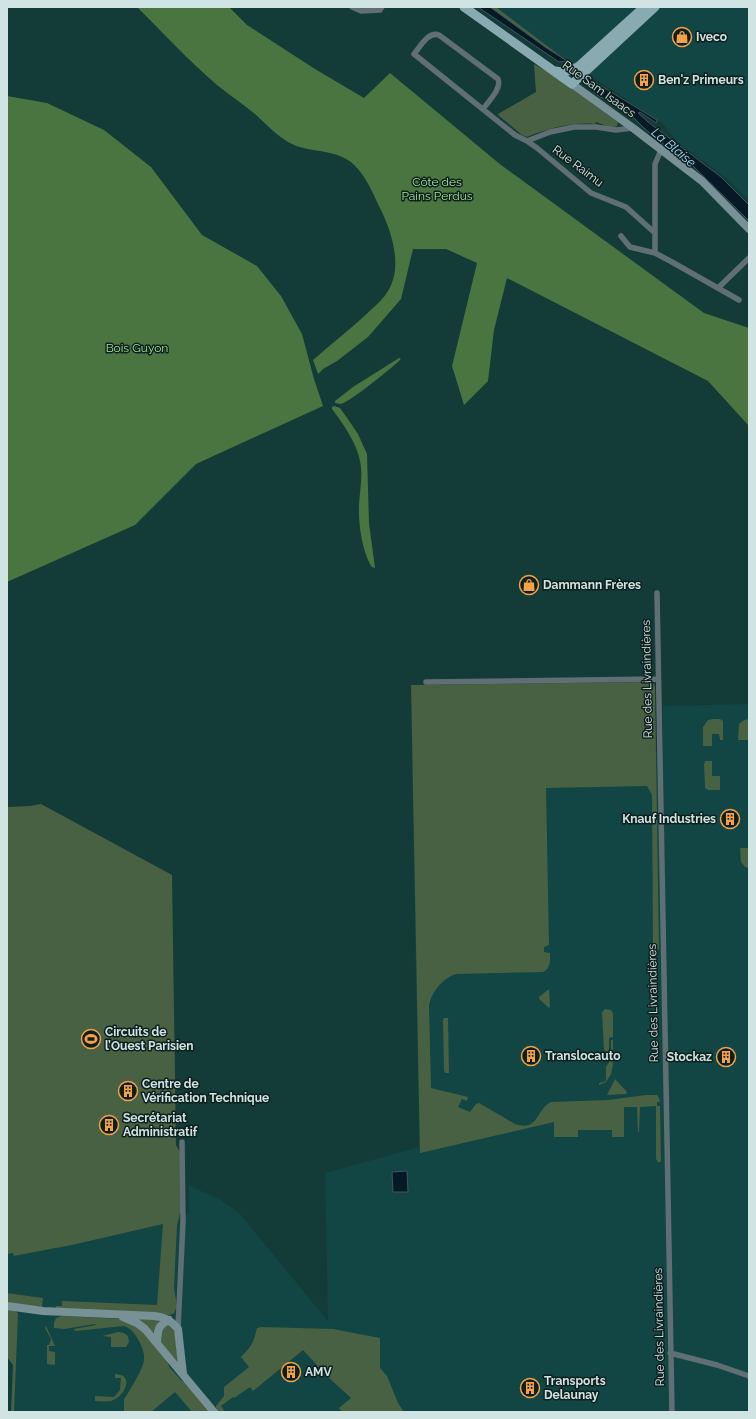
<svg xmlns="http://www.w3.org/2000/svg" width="756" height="1419" font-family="Raleway,sans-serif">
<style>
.built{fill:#114644}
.green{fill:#486142}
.forest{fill:#4a7440}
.water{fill:#051926;stroke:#42565f}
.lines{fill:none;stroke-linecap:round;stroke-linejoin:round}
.street{stroke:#606f73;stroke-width:5.5}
.secondary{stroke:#779197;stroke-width:8}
.primary{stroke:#8aaab2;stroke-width:9}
.labels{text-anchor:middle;stroke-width:3;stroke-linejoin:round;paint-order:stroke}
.poi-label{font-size:12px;font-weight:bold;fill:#d0e5e3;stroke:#0e1f1e;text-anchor:start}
.street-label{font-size:12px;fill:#d0e5e3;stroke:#0e1f1e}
.park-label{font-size:12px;fill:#a3e295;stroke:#0e1f1e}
.water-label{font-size:13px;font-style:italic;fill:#a3d6f9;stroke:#0e1f1e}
</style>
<rect width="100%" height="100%" fill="#133b38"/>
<path class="built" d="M496 7H749V200L724 176 678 143 663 124 552 50Z
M749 704V1412H11L13 1365 7 1357 14 1305 43 1298 7 1293V1254L13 1253 14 1256 48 1250 163 1224 189 1212V1185L222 1201 240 1214 328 1321 325 1173 419 1147 412 757 663 752V706Z"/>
<path class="green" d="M490 7H496L567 61 545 47Z
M534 64 553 75 616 121 618 122 617 126C611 130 603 124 596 122L595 124C571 122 550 128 527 137L522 135 498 115V114L536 92Z
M648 682 654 684 655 688 659 949 653 951 652 795 647 786 546 788 549 945 544 947V952L550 953C550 961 551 968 543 972L456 974C443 978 431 992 429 1006L431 1088 468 1097 467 1101 462 1099 458 1107 470 1112 476 1104 479 1103 515 1124C539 1132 536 1109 551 1102L608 1100 646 1095H657L659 1098 660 1102H657V1106H660L661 1162H658L656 1159V1106L640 1107 639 1132H638L637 1107H624V1137H612V1130H578V1137H554V1122L420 1153 411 685Z
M713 719H720L723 721V740H720L719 734H712V746H703V727L708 720Z
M749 719V740H738L739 724 744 720Z
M705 761H712V776H720V790H708L705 788 704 765Z
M41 804 172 875 176 1145 180 1152 181 1209 177 1225 174 1288 177 1306 174 1313 170 1315 56 1308V1306H62V1301L157 1305 163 1224 72 1245 14 1256 13 1253 7 1254V807L30 806Z
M740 848H749V868L745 867 741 862Z
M549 989 550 1006 549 1008 539 999V997Z
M605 1009 611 1010 613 1014V1037L609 1038V1054L604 1050 602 1012Z
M444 1018H448L449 1073H445L444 1070 443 1020Z
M611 1040H613V1065L611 1074 606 1082 599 1085V1083L606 1081V1067L611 1059Z
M615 1079 627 1092 626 1094 607 1095Z
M7 1293 43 1298 42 1307 7 1303Z
M7 1309 16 1311 18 1314 14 1412H11L13 1365 7 1357Z
M62 1316 120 1319 139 1327 165 1357 170 1368 181 1380 187 1384 211 1412H192L175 1392 151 1412H124V1399C129 1392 131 1388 135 1381 144 1365 148 1358 139 1341 135 1334 131 1328 124 1326L75 1331 74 1329 96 1325 95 1324 64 1329 54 1328V1323L56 1318Z
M146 1317 160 1321 158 1324 155 1334 135 1318Z
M168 1324 175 1332 178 1363 162 1344 160 1339 161 1330Z
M46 1326 55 1346H49V1351L55 1352V1364L54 1365 47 1364V1345H49L51 1339 45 1328Z
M261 1327 333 1329 380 1338V1368L387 1376 398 1403 404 1412H342L339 1408 351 1398 328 1377 303 1350 253 1391 250 1387 234 1398 233 1397 221 1406 225 1412C221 1412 216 1411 216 1406L224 1396V1387L249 1367 241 1357C253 1345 253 1343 257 1328Z
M118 1332 124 1333 128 1336 129 1342 126 1347H111V1337L102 1336Z
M115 1374C135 1374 125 1397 111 1401 106 1402 100 1401 95 1401V1396L114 1397 120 1390 121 1378H115Z"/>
<path class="forest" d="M137 7H229L247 25 315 69 364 98 390 73 501 165 704 313 749 328V426L708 381 507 278 494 330 488 381 464 405 452 366 477 263 446 249H413L401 299 368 337 337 361 323 369 318 374 313 360C332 343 353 327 372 309 378 303 384 298 388 291 403 267 392 233 381 210 372 192 365 172 348 160 329 148 303 153 285 140 274 133 265 123 255 114 243 104 229 95 217 85 189 61 163 33 137 7Z
M7 96 47 103 104 130 151 167 202 235 257 266 281 296 302 334 314 379 323 406 196 464 135 525 7 582Z
M399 358 401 359C393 367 350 402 341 404 339 404 337 403 335 403V401L353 387Z
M334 406 340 408 345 415 358 434 367 454 369 523 375 568 372 567C362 552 358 522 359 504 360 490 363 475 360 461 356 442 344 425 332 409V407Z"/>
<path class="water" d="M478 7H490L545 47 567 61 559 62Z
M593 81 657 120 656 123 640 112 638 113 648 122 721 177 749 205V221L690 163 688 165 686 163V162L645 129 625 109 614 102 600 97 594 92Z
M407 1171 408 1192H393L392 1172Z"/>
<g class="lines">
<path class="street" d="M352 7 361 11 380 10 382 7
M483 109C489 101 502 88 498 79L439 35C428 31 420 47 414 54L515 135 527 141 537 148 591 193 626 207 655 233
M527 141 550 132 574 127H596L616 130 633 128
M621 236 630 247 655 253 672 262 739 300
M655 253V164L661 150
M718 288 749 258
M657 593 672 1412
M426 682 658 679
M178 1329 183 1222 182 1142
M670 1353 717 1365 749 1376"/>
<path class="secondary" d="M572 84 633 128 702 181 749 229
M7 1306 43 1311 154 1316C164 1317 171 1320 178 1329L183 1374
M123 1317 137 1323 145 1329 214 1412
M157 1343C158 1330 157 1326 169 1320"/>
<path class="primary" d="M464 7 572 84 655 7
M555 71C565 73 571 71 579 66L644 7"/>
</g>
<defs>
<g id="shop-ring" transform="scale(1)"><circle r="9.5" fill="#0e1f1e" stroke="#f5a246" stroke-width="1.5"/><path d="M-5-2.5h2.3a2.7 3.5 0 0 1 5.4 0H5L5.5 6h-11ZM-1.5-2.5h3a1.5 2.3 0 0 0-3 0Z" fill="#f5a246"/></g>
<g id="building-ring" transform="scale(1)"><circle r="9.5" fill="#0e1f1e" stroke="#f5a246" stroke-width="1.5"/><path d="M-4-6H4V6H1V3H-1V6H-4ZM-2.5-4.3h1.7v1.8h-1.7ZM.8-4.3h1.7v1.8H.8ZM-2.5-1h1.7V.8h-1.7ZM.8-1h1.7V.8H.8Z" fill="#f5a246"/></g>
<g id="stadium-ring" transform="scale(1)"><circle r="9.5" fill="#0e1f1e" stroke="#f5a246" stroke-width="1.5"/><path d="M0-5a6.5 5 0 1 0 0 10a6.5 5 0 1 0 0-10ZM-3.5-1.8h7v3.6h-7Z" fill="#f5a246"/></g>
</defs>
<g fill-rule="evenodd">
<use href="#shop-ring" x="682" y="37"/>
<use href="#building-ring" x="644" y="80"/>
<use href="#shop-ring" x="529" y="585"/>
<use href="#building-ring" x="730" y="819"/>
<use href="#stadium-ring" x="91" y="1039"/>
<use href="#building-ring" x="531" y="1056"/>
<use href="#building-ring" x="726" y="1057"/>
<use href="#building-ring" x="128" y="1091"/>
<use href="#building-ring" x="109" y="1125"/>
<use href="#building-ring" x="291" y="1372"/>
<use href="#building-ring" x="530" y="1388"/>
</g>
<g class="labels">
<g class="poi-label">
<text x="696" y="41">Iveco</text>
<text x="658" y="84">Ben'z Primeurs</text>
<text x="543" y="589">Dammann Frères</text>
<text x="716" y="823" text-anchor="end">Knauf Industries</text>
<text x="105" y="1036">Circuits de<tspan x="105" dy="14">l’Ouest Parisien</tspan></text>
<text x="545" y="1060">Translocauto</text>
<text x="712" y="1061" text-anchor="end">Stockaz</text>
<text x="142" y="1088">Centre de<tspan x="142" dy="14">Vérification Technique</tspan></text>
<text x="123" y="1122">Secrétariat<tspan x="123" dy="14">Administratif</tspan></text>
<text x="305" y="1376">AMV</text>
<text x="544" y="1385">Transports<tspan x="544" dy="14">Delaunay</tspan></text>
</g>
<g class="street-label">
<text transform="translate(599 89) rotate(36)" y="4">Rue Sam Isaacs</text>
<text transform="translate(578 166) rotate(37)" y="4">Rue Raimu</text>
<text transform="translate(647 679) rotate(-91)" y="4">Rue des Livraindières</text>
<text transform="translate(653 1003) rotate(-91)" y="4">Rue des Livraindières</text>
<text transform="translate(659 1327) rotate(-91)" y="4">Rue des Livraindières</text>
</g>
<g class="park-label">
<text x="437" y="186">Côte des<tspan x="437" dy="14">Pains Perdus</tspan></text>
<text x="137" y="352">Bois Guyon</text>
</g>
<g class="water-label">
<text transform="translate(674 147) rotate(40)" y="5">La Blaise</text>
</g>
</g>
<rect width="756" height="1419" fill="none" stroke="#d0e5e3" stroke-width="16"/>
</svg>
